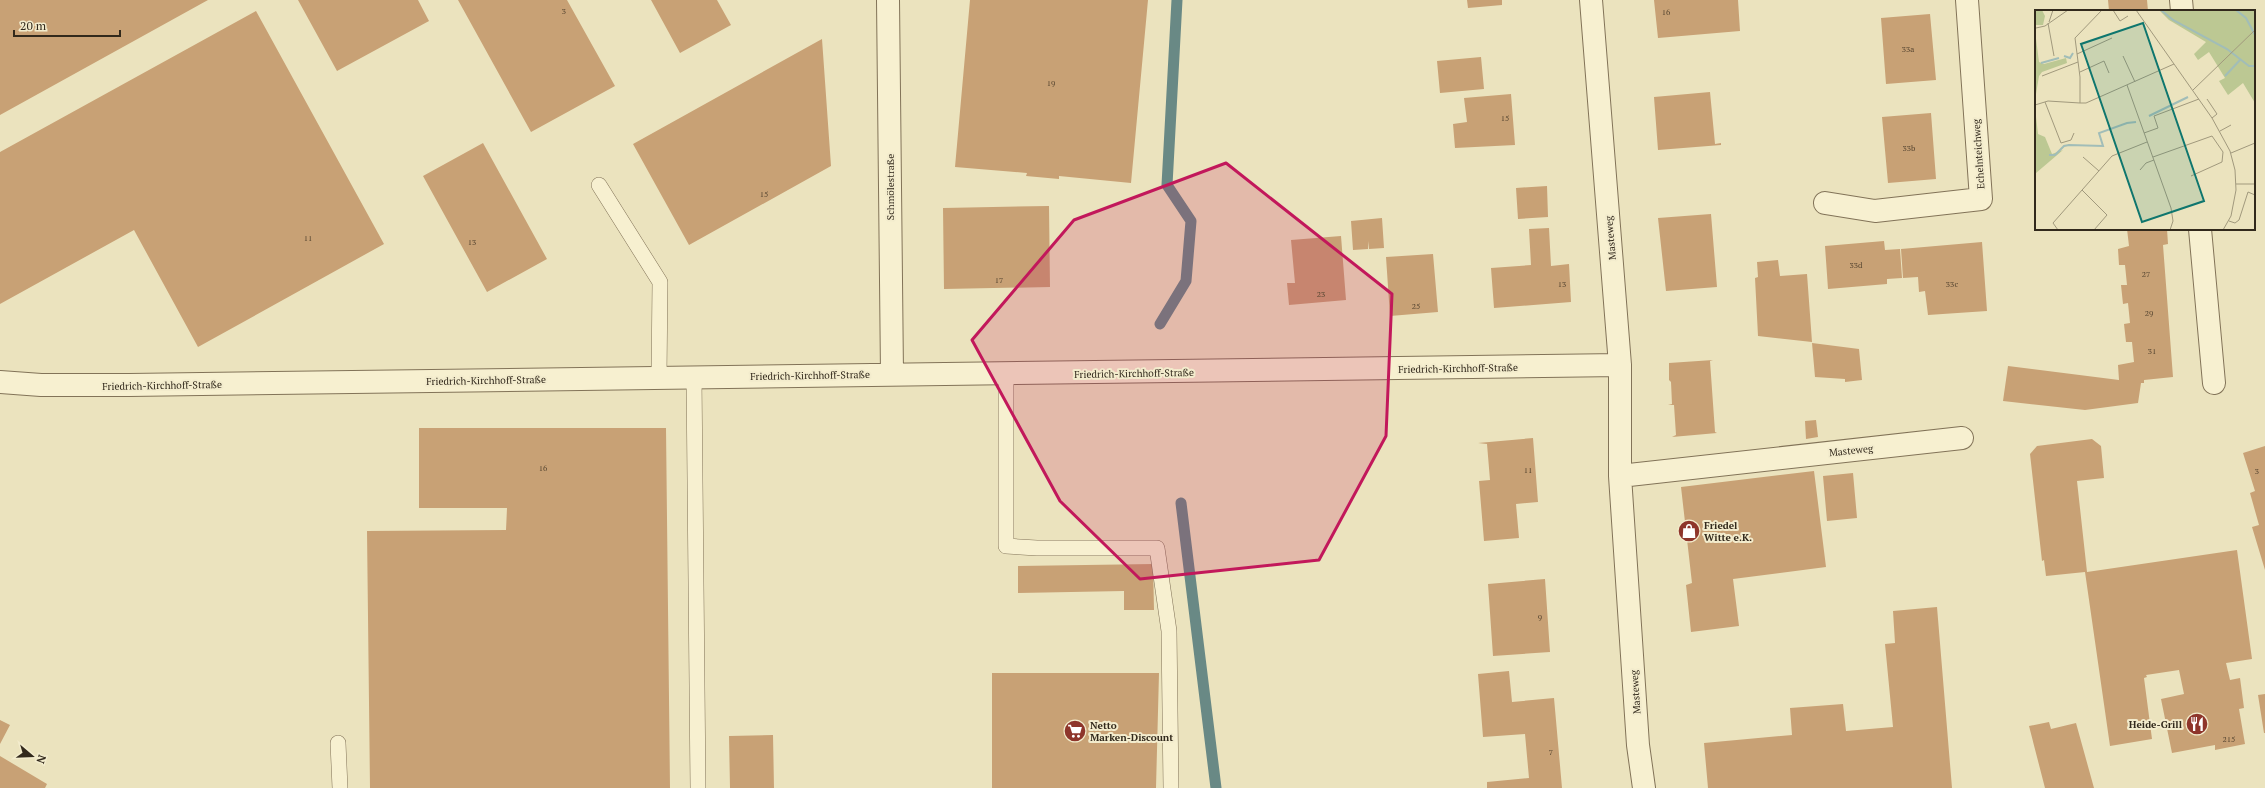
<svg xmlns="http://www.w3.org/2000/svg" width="2265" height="788" font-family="'PT Serif',serif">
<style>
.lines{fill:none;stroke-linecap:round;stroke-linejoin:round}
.stream{stroke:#698985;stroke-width:11}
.building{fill:#c8a175}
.lane-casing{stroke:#827358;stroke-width:16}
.street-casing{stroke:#827358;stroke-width:24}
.lane{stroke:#f7f0d0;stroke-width:15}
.street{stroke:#f7f0d0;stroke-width:22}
.marked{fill:#c2185b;fill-opacity:0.2;stroke:#c2185b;stroke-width:3;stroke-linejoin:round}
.labels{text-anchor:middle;stroke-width:4;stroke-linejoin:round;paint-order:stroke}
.number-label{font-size:8px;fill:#584732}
.street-label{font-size:10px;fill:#32291c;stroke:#f3eccd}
.poi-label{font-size:10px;font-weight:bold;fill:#32291c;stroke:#f3eccd;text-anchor:start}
.inset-river{fill:none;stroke:#a1bdb8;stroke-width:2}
.inset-road{fill:none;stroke:#a1997d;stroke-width:1}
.view{fill:#0f766e;fill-opacity:0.15;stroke:#0f766e;stroke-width:2}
.inset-edge{fill:none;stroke:#32291c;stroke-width:2}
</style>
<rect width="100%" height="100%" fill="#ebe3be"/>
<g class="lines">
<path class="stream" d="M1160 324 1186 281 1191 221 1167 185 1177 0
M1181 503 1216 788"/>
</g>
<path class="building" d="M0 0H208L0 115Z
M298 0H418L429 21 337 71Z
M458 0H567L615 86 531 132Z
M651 0H717L731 25 680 53Z
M970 0H1148L1131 183 1059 176V179L1026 176 1027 173 955 167Z
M1467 0H1502V5L1468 8Z
M1654 0H1738L1740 31 1658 38Z
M2108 0H2147L2148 11H2109Z
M256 11 384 244 198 347 134 230 0 304V152Z
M1930 14 1936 80 1886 84 1881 18Z
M822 39 831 166 689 245 633 144Z
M1481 57 1484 89 1440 93 1437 61Z
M1710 92 1715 144 1721 143V145L1658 150 1654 97Z
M1511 94 1515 145 1455 148 1453 124 1467 122 1464 98Z
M1931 113 1936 179 1888 183 1882 117Z
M483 143 547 259 487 292 423 176Z
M1547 186 1548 217 1518 219 1516 188Z
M1049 206 1050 287 944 289 943 208Z
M1711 214 1717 287 1666 291 1658 218Z
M1382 218 1384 248 1369 249 1368 241V249L1353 250 1351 221Z
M1549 228 1551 266 1569 264 1571 302 1494 308 1491 268 1531 265 1529 229Z
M2127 229H2167L2168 244 2163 245 2173 377 2144 380V383H2141L2138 403 2085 410 2003 401 2008 366 2119 380 2118 365 2134 362 2132 342H2126L2124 324 2130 323 2128 303 2123 304 2121 285H2127L2125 265H2119L2118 249 2129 246Z
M1341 236 1346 300 1289 305 1287 283H1295L1291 240Z
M1884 241 1885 250 1900 249 1902 278 1887 279V284L1828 289 1825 246Z
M1982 242 1987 311 1928 315 1925 291 1919 292 1918 277 1903 278 1901 249Z
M1433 254 1438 312 1390 316 1386 257Z
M1778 260 1780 276 1807 274 1812 342 1758 336 1755 278 1758 277 1757 262Z
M1812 343 1859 349 1862 380 1845 382V379L1815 377Z
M1713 360 1710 361 1715 432 1717 433 1672 437 1676 435 1674 405H1668L1672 404 1671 382 1669 380V363Z
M1816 420 1818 437 1806 439 1805 421Z
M419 428H666L670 788H370L367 531 506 530 507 508H419Z
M1533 438 1538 502 1516 504 1519 538 1484 541 1479 481 1490 480 1487 444 1478 443Z
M2092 439 2101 446 2104 478 2077 481 2087 572 2237 550 2252 659 2226 663 2230 680 2240 678 2244 708 2239 709 2245 744 2215 750V745L2172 753 2161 699 2184 694 2179 670 2146 675 2147 677 2144 678 2152 739 2110 746 2085 572 2046 576 2044 560 2042 561 2030 454 2037 446Z
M2265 446V570L2252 527 2259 525 2250 493 2255 491 2243 453Z
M1814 471 1826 567 1733 579 1739 626 1691 632 1686 585 1692 583 1681 487Z
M1853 473 1857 518 1827 521 1823 476Z
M1153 564 1154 610H1124V591L1018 593V566Z
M1545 579 1550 652 1493 656 1488 584Z
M1937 607 1952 788H1708L1704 743 1792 735 1790 708 1843 704 1846 731 1893 727 1885 644 1895 643 1893 611Z
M1509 671 1512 702 1554 698 1562 788H1487V782L1529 778 1525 734 1483 737 1478 674Z
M992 673H1159L1156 788H992Z
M2265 694V733H2264L2258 695Z
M0 720 10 725 0 744Z
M2049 722 2051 729 2076 723 2094 788H2045L2029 726Z
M773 735 774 788H730L729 736Z
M0 756 47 784 45 788H0Z"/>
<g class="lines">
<g class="lane-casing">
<path id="lane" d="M599 185 660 282 659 377
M1006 374V546L1037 548H1157L1169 631 1171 788
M694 377 698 788
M338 743 340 788"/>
</g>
<g class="street-casing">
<path id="street" d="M888 0 892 374
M1591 0 1620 365V476L1638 745 1644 788
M2181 0 2182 11
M1825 203 1875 211 1981 199 1967 0
M2200 229 2214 383
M0 382 41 385H129L1620 365
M1620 476 1962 438"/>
</g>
<use href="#lane" class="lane"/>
<use href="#street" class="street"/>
</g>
<path class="marked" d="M1226 163 1392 294 1386 436 1319 560 1140 579 1060 501 972 340 1074 220Z"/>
<defs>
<g id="shop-disc" transform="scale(1.15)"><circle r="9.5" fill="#8e352b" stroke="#f3eccd"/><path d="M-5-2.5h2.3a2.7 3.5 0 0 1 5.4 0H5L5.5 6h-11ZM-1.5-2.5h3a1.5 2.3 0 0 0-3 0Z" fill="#fff"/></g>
<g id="restaurant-disc" transform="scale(1.15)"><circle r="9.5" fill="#8e352b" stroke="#f3eccd"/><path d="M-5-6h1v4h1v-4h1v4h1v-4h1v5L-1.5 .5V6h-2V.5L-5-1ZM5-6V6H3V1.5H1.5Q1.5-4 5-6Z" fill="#fff"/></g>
<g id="supermarket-disc" transform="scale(1.15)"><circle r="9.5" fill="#8e352b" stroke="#f3eccd"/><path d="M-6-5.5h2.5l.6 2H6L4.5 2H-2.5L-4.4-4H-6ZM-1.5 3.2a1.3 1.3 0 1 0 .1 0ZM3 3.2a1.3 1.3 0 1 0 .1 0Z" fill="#fff"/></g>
</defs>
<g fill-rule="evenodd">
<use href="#shop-disc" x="1689" y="531"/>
<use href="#restaurant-disc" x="2197" y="724"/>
<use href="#supermarket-disc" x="1075" y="731"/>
</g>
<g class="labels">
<g class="number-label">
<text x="564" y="14">3</text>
<text x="1666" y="15">16</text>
<text x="1908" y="52">33a</text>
<text x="1051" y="86">19</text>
<text x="1505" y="121">15</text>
<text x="1909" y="151">33b</text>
<text x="764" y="197">15</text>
<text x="308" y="241">11</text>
<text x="472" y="245">13</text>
<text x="1856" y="268">33d</text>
<text x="2146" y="277">27</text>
<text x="999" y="283">17</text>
<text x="1562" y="287">13</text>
<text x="1952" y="287">33c</text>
<text x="1321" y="297">23</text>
<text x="1416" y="309">25</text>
<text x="2149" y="316">29</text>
<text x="2152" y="354">31</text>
<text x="543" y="471">16</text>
<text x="1528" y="473">11</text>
<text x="2257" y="474">3</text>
<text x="1540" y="620">9</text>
<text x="2229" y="742">215</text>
<text x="1551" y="755">7</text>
</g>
<g class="street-label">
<text transform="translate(1978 154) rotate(-94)" y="4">Echelnteichweg</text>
<text transform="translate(890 187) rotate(-90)" y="4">Schmölestraße</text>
<text transform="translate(1610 238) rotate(-95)" y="4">Masteweg</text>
<text transform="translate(1458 368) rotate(-1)" y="4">Friedrich-Kirchhoff-Straße</text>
<text transform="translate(1134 373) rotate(-1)" y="4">Friedrich-Kirchhoff-Straße</text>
<text transform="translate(810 375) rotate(-1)" y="4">Friedrich-Kirchhoff-Straße</text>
<text transform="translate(486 380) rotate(-1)" y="4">Friedrich-Kirchhoff-Straße</text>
<text transform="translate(162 385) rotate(-1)" y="4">Friedrich-Kirchhoff-Straße</text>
<text transform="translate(1851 450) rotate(-6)" y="4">Masteweg</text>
<text transform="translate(1635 692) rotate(-94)" y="4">Masteweg</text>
</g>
<g class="poi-label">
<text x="1704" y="529">Friedel<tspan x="1704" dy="12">Witte e.K.</tspan></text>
<text x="2182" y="728" text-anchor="end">Heide-Grill</text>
<text x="1090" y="729">Netto<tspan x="1090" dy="12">Marken-Discount</tspan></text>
</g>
</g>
<g transform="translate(2035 10)">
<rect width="220" height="220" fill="#ebe3be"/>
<path d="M0 0H7L10 6 8 15H0ZM124 0H220V93L208 73 193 85 184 71 190 68 174 42 163 50 159 44 171 32 134 10ZM0 21 4 52 9 54 31 48 32 53 7 62 4 66 0 90ZM0 98 3 124 10 127 17 144 28 140 1 163 0 194Z" fill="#bcc893"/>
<path class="inset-river" d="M126 0 138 10 192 39 214 56H220M201 0 211 8 220 25M29 46 35 48 38 43M6 53 24 48M190 66 205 50M114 106 153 87M14 145H20L29 136 34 135 68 136 64 123 92 113 101 112"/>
<path class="inset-road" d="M78 0 85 11 93 6M101 0 177 108 195 141 200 160 201 180 196 206 188 220M14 12 18 0M13 13 19 46M1 18 10 16 33 0M42 44 77 28M88 46 100 72M45 62 69 51 74 63M7 66 43 52M92 75 136 198 138 211 135 220M158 80 220 20M172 89 182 104 177 108M10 92 26 133 36 130 39 123M45 93H51L139 54M0 95 13 91 45 93V67L40 28 67 0M185 121 196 115M109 123 123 118 119 106 164 89M196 143 220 133M48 147 64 161M118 147 177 126 188 142 187 152 156 166M105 160 111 153 119 150M201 174H220M47 180 72 205 59 220M194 211 200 213 204 210 213 182 220 185M23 220 18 213 77 146 112 132"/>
<path class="view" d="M108 13 169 191 107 212 46 34Z"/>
<rect width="220" height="220" class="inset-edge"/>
</g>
<g transform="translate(32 756) rotate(109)" stroke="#f3eccd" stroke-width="3" paint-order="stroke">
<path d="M0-3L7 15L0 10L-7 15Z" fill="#32291c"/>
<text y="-6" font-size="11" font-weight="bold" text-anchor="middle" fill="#32291c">N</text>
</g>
<path d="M14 30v6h106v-6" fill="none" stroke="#32291c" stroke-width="2"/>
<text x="20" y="30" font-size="12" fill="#32291c" stroke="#f3eccd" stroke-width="3" paint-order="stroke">20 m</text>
</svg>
